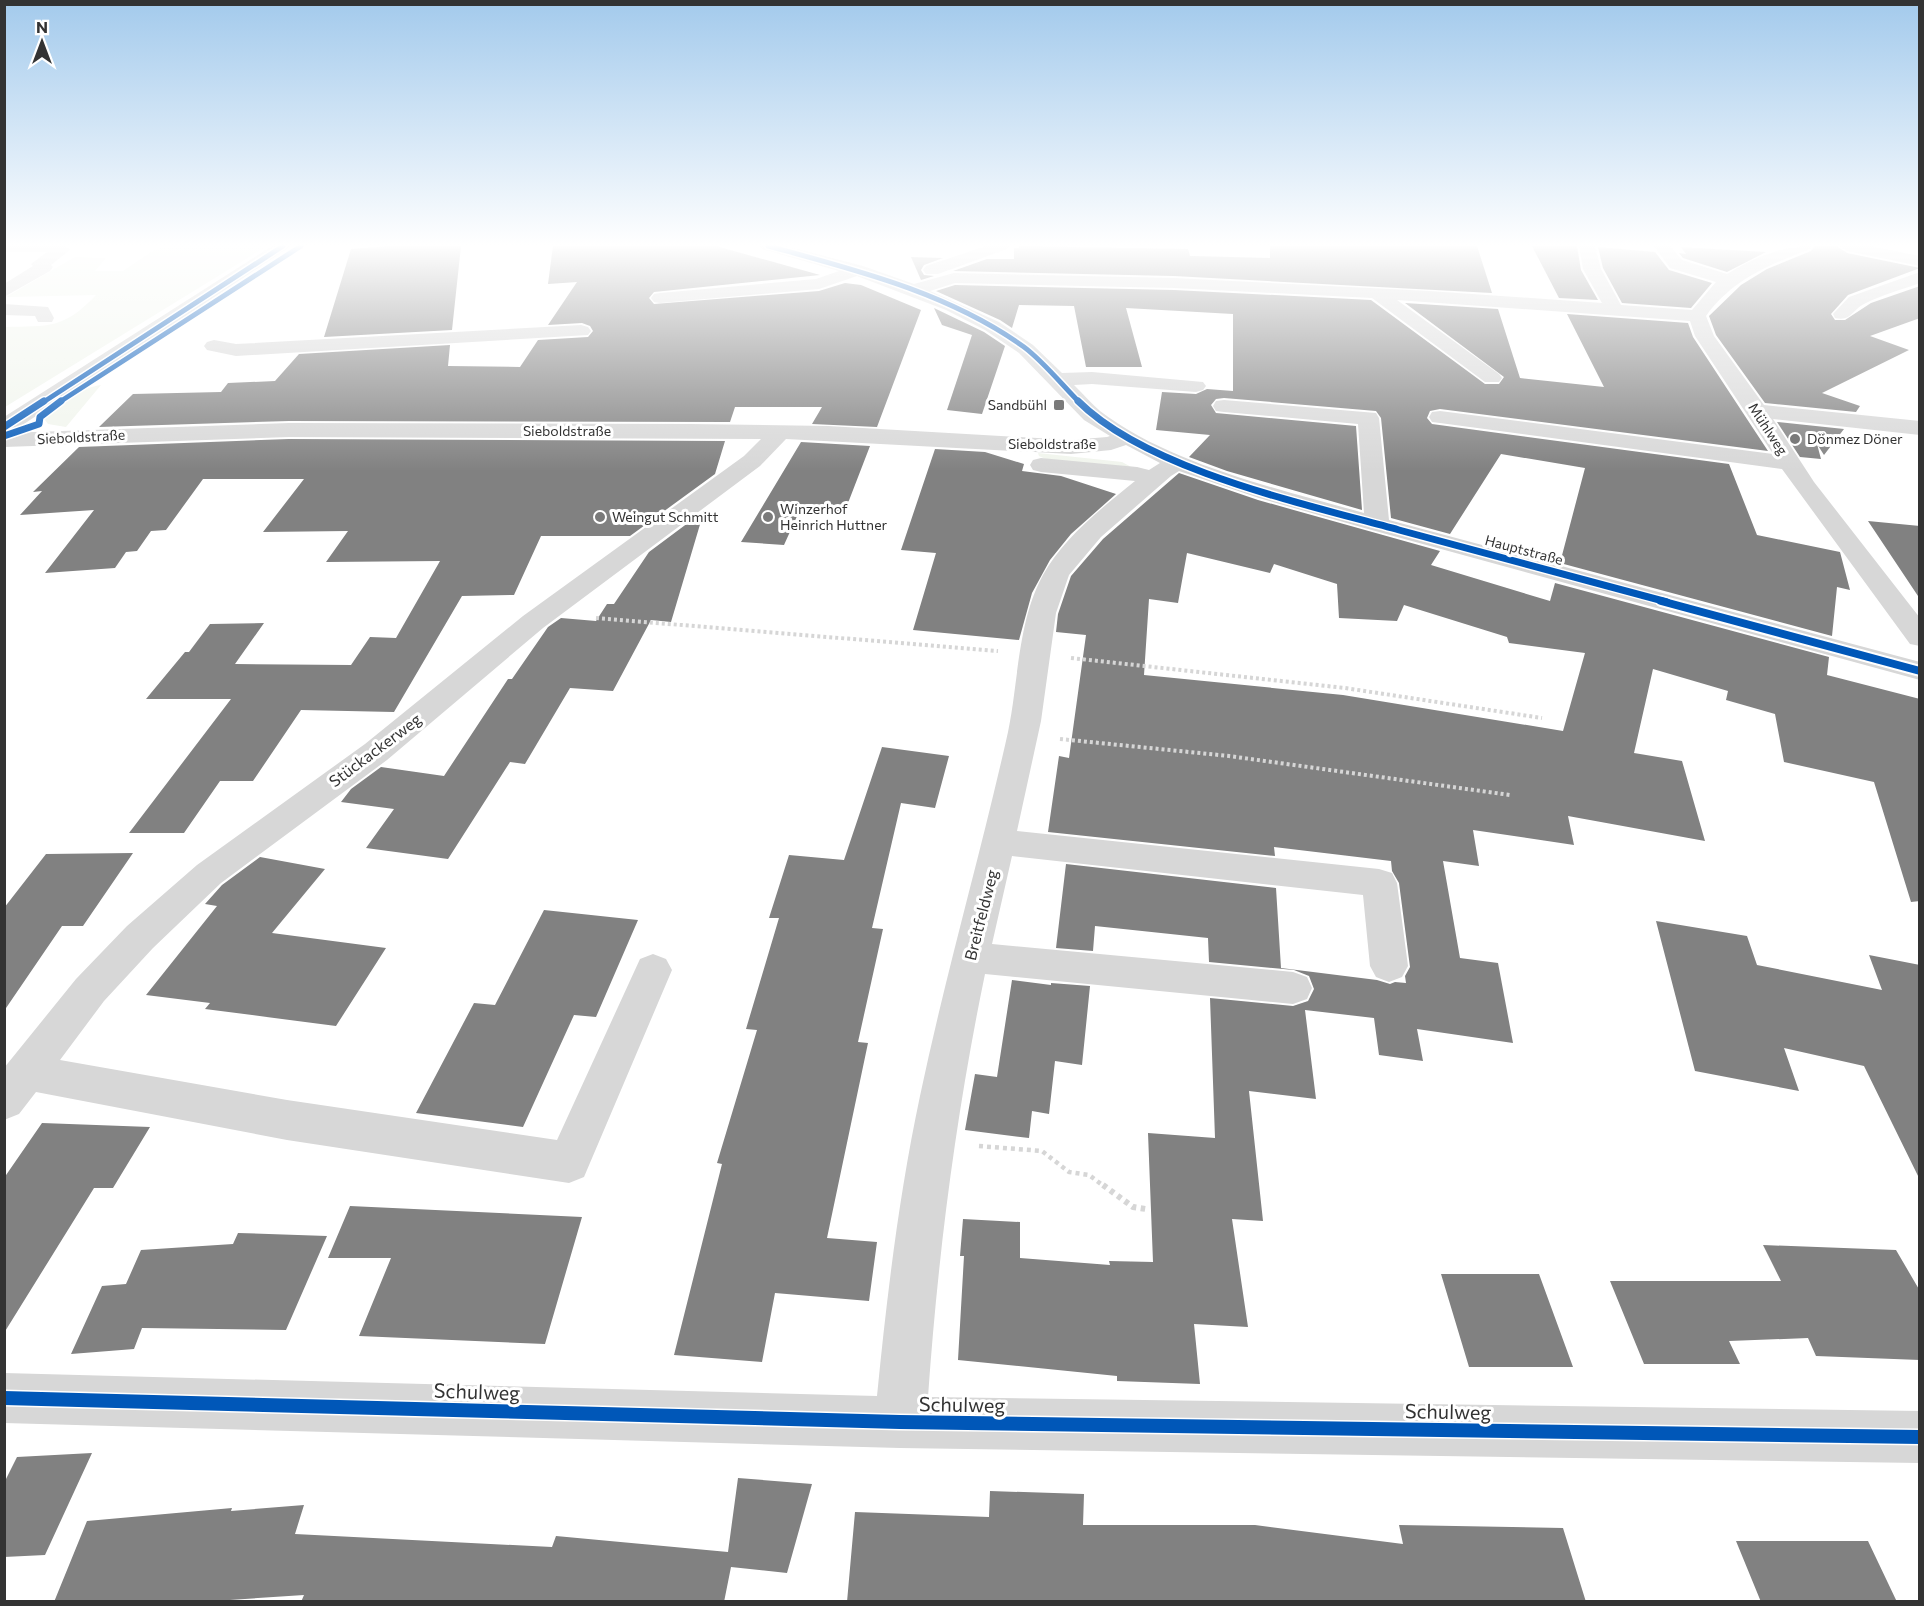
<svg xmlns="http://www.w3.org/2000/svg" width="1924" height="1606" font-family="Commissioner,sans-serif">
<style>
.green{fill:#f1f5ed}
.building{fill:#818181;fill-rule:evenodd}
.lines{fill:none;stroke-linecap:round;stroke-linejoin:round}
.path-far2{stroke:#d6d6d6;stroke-width:4;stroke-dasharray:3 3;stroke-linecap:butt}
.path-far1{stroke:#d6d6d6;stroke-width:4.5;stroke-dasharray:4 4;stroke-linecap:butt}
.path{stroke:#d6d6d6;stroke-width:6;stroke-dasharray:4.5 4.5;stroke-linecap:butt}
.minor{fill:#d7d7d7;fill-rule:evenodd}
.cycleway-far3-casing{stroke:#fff;stroke-width:8}
.cycleway-far2-casing{stroke:#fff;stroke-width:10}
.cycleway-far1-casing{stroke:#fff;stroke-width:12}
.cycleway-casing{stroke:#fff;stroke-width:17}
.cycleway-far3{stroke:#0057b8;stroke-width:5}
.cycleway-far2{stroke:#0057b8;stroke-width:7}
.cycleway-far1{stroke:#0057b8;stroke-width:8}
.cycleway{stroke:#0057b8;stroke-width:14}
.poi-dot{fill:#7a7a7a;stroke:#fff;stroke-width:2}
.labels{text-anchor:middle;stroke-width:6;stroke-linejoin:round;paint-order:stroke}
.far-poi-label{font-size:14px;fill:#333;stroke:#fff;text-anchor:start}
.far-street-label{font-size:14px;fill:#333;stroke:#fff}
.street-label{font-size:16px;fill:#333;stroke:#fff}
.near-street-label{font-size:20px;fill:#333;stroke:#fff}
</style>
<rect width="100%" height="100%" fill="#fff"/>
<path class="green" d="M168 246H267L5 407V327C49 326 64 329 96 295L6 297 75 257 106 258 95 271H123L154 250Z
M101 385 66 427 48 424 45 420C53 404 84 387 101 385Z
M1038 453 1122 462 1135 469 1050 461 1039 456Z"/>
<path class="building" d="M390 246H461L452 330 324 337 351 249Z
M553 246H716L820 275 654 292 649 298 654 304 819 291 845 283 861 285 921 310 877 427 812 424 822 407H735L730 422 289 421 99 427 133 394 221 392 228 383 275 381 299 354 450 345 448 366 520 367 538 340 588 337 593 331 590 326 582 323 548 325 577 282 548 284Z
M1019 246 1188 249 1190 256H1192L1270 258V246H1477L1492 293 1174 276 953 271 987 259H1014V248H1019Z
M1532 246H1577L1581 270 1598 300 1559 298Z
M1814 246H1837L1847 253 1920 268 1848 295 1831 314 1835 320H1845L1871 303 1920 286V318L1870 336 1909 350 1822 393 1860 406 1856 412 1765 403 1716 335 1709 316 1741 285 1767 269 1811 251Z
M1598 247 1655 252 1669 270 1712 283 1691 308 1622 303 1603 268Z
M1681 247 1766 252 1727 272 1683 258 1679 253 1686 254Z
M911 257 943 258 924 265 921 270 924 275 934 276 921 280Z
M955 285 1174 290 1371 300 1485 384H1499L1504 377 1405 303 1498 309 1520 378 1604 387 1567 314 1688 323 1693 337 1768 451 1440 409 1430 411 1427 418 1432 424 1729 464 1757 535 1840 552 1850 590 1837 587 1832 636 1560 563 1585 468 1501 454 1450 534 1391 518 1381 418 1376 411 1224 398 1216 399 1211 405 1216 413 1356 426 1362 510 1227 471 1189 457 1210 435 1156 430 1162 392 1196 394 1207 389 1233 391V314L1126 308 1142 367H1086L1074 306 1019 305 1012 328 1000 320 936 291Z
M934 308 984 332 1005 346 982 414 947 410 972 335 942 325Z
M1777 422 1844 429 1824 455 1817 444 1821 459 1800 457Z
M289 439 725 441 715 474 630 536H541L514 595 462 596 394 712 301 710 253 781H220L184 833H129L231 699H146L185 652H189L210 624 264 623 235 664 351 665 370 637 396 638 440 561 326 562 348 531 263 532 304 479H203L166 530 151 531 137 551 126 552 115 568 45 573 94 510 20 515 42 491 33 492 79 447Z
M801 442 870 446 843 516 798 514 784 545 741 542Z
M935 449 985 452 1024 464 1022 471 1061 476 1116 494 1071 534 1050 560 1032 593 1019 640 913 630 936 553 901 550Z
M1179 473 1258 500 1440 551 1431 565 1550 601 1555 583 1829 657 1827 675 1920 699V901L1911 902 1874 782 1784 762 1775 714 1726 700 1728 691 1653 669 1634 753 1682 761 1705 841 1568 816 1574 845 1473 830 1479 866 1443 861 1460 958 1498 963 1513 1043 1417 1029 1423 1061 1379 1055 1374 1018 1305 1010 1316 1099 1249 1091 1263 1221 1232 1219 1248 1327 1194 1324 1200 1384 1117 1381V1376L958 1360 964 1256H960L963 1219 1020 1222V1258L1110 1265 1109 1261 1153 1262 1148 1133 1215 1138 1210 998 1293 1006 1308 1001 1314 989 1309 976 1294 970 1209 962 1208 938 1095 926 1093 951 1056 948 1066 864 1276 888 1281 968 1377 980 1390 984 1395 982 1406 983 1405 976 1410 967 1399 883 1392 871 1391 861 1274 847 1275 856 1048 832 1059 756 1069 758 1086 635 1056 632 1058 614 1071 576 1103 539ZM1187 553 1270 573 1274 564 1337 584 1339 618 1397 621 1404 605 1507 637 1509 643 1585 653 1563 731 1343 695 1144 675 1149 599 1178 603Z
M704 511 671 622 651 620 613 691 570 688 525 764 510 762 448 859 366 848 394 809 341 802 351 789 381 767 444 776 508 679H512L548 627 561 618 596 621 607 604H614L649 552Z
M1868 521 1920 526V599Z
M882 747 949 756 935 808 901 803 872 928 883 929 858 1042 868 1043 827 1238 877 1242 869 1301 775 1293 762 1362 674 1355 722 1164 717 1163 757 1030 746 1029 779 918H769L789 855 844 860Z
M133 853 83 926H62L4 1011V908L46 854Z
M260 857 325 869 272 933 386 948 336 1026 205 1009 210 1003 146 995 217 906 205 904 222 885Z
M544 910 638 920 596 1017 574 1015 523 1127 416 1113 474 1003 495 1005Z
M1656 921 1747 936 1757 965 1882 990 1869 955 1920 965V1180L1864 1066 1784 1048 1799 1091 1695 1071Z
M1012 980 1051 985V983L1090 986 1082 1065 1055 1061 1049 1114 1032 1111 1029 1138 965 1130 975 1074 997 1077Z
M42 1123 150 1127 113 1188H94L4 1333V1178Z
M350 1206 582 1217 545 1344 359 1336 391 1258H328Z
M238 1233 327 1236 286 1330 142 1328 134 1349 71 1354 102 1286 126 1284 141 1250 233 1244Z
M1763 1245 1896 1250 1920 1291V1360L1816 1356 1808 1338 1729 1341 1740 1364H1644L1610 1281H1781Z
M1441 1274H1539L1573 1367H1469Z
M92 1453 45 1555 4 1557V1483L17 1457Z
M738 1478 812 1484 787 1573 731 1567 724 1602H301L304 1595 200 1602H54L87 1521 232 1508 231 1511 304 1505 295 1534 552 1547 556 1536 728 1552Z
M990 1491 1084 1494 1083 1525H1255L1403 1544 1399 1525 1563 1528 1586 1602H847L855 1512 989 1517Z
M1736 1541H1868L1897 1602H1761Z"/>
<g class="lines">
<path class="path-far2" d="M596 618 998 651
M1071 658 1345 688 1542 718
M1060 739 1229 756 1510 795"/>
<path class="path-far1" d="M979 1146 1042 1151 1069 1172 1089 1175 1105 1187"/>
<path class="path" d="M1103 1185 1133 1207 1146 1209"/>
<path class="minor" d="M4 246H65L70 250 51 265 53 267 50 271 4 297V284L33 266 31 264 47 252H4Z
M272 246H291L12 432 5 433 289 423 690 424 828 426 1071 440 1107 437 1110 436 1084 420 1019 353 985 330 946 310 857 276 819 289 660 303 654 302 651 298 654 294 660 293 816 279 839 271 762 249 760 246H786L863 266 914 284 954 273 1174 278 1429 291 1602 303 1583 269 1579 246H1595L1601 269 1621 305 1692 310 1716 282 1670 268 1654 246H1670L1682 260 1727 274C1753 258 1781 246 1812 246L1810 249C1769 265 1733 279 1706 316L1714 336 1764 405 1920 421V435L1773 419 1814 482 1920 618V646L1910 644 1782 469 1440 423 1432 422 1429 417 1432 412 1440 411 1773 454 1695 336 1690 321 1397 300 1499 374 1502 378 1499 382H1485L1372 298 1174 288 955 283 930 291 999 322 1033 345 1062 373 1092 372 1203 382 1206 386 1203 390 1196 392 1092 384 1074 385C1082 393 1091 403 1100 411 1171 465 1279 489 1364 513L1358 424 1224 412 1216 411 1213 406 1216 401 1224 400 1376 413 1379 418 1389 520 1920 662V680L1368 529 1259 498 1179 471 1171 476 1101 537 1069 575 1056 613 1041 721 1017 831 1379 869 1392 873 1397 883 1408 966 1402 977 1389 982 1376 977 1370 966 1363 895 1012 856 992 944 1293 972 1307 977 1312 988 1307 999 1293 1004 985 974C956 1114 938 1254 928 1397L1920 1411V1463L900 1448 4 1423V1373L877 1396C887 1295 899 1195 920 1096 945 977 979 860 1006 741 1019 687 1016 624 1043 575 1064 537 1102 508 1135 481L1041 472 1033 470 1030 465 1033 460 1041 458 1137 467 1149 470 1160 463 1126 445 1111 450 1071 454 786 439 760 466 543 628 387 760 221 883 153 948 104 1001 60 1060 287 1100 557 1140 640 959 653 954 666 959 672 970 584 1177 569 1183 287 1140 36 1092 19 1114 4 1120V1068L76 979 127 926 197 865 365 744 523 616 744 456 761 439 289 437 4 447V417Z
M986 246H1009L1007 249 938 274H926L923 270 926 266Z
M1839 246H1870L1920 256V266L1847 251Z
M1920 272V283C1901 290 1881 295 1864 304 1852 310 1851 322 1835 318L1833 314 1849 297Z
M4 304 48 307 54 318 52 322H38L35 316 4 315Z
M581 325 588 327 591 331 588 335 236 356 207 350 204 346 207 342 214 340 236 344Z"/>
<g class="cycleway-far3-casing">
<path id="cycleway-far3" d="M768 246C856 270 949 293 1024 347 1044 362 1062 385 1080 403
M42 403 283 246
M58 403 301 246"/>
</g>
<g class="cycleway-far2-casing">
<path id="cycleway-far2" d="M1078 401C1147 470 1305 504 1399 530 1489 554 1578 578 1667 602
M4 427 44 401
M4 436 39 424 40 417 61 401"/>
</g>
<g class="cycleway-far1-casing">
<path id="cycleway-far1" d="M1661 601 1920 671"/>
</g>
<g class="cycleway-casing">
<path id="cycleway" d="M4 1398 900 1422 1920 1437"/>
</g>
<use href="#cycleway-far3" class="cycleway-far3"/>
<use href="#cycleway-far2" class="cycleway-far2"/>
<use href="#cycleway-far1" class="cycleway-far1"/>
<use href="#cycleway" class="cycleway"/>
</g>
<linearGradient id="sky" x2="0" y2="1"><stop stop-color="#a3caec"/><stop offset="0.52" stop-color="#fff"/><stop offset="1" stop-color="#fff" stop-opacity="0"/></linearGradient>
<rect width="1924" height="471" fill="url(#sky)"/>
<g class="poi-dot">
<rect x="1053" y="399" width="12" height="12" rx="3"/>
<circle cx="1795" cy="439" r="6"/>
<circle cx="600" cy="517" r="6"/>
<circle cx="768" cy="517" r="6"/>
</g>
<g class="labels">
<g class="far-poi-label">
<text x="1047" y="410" text-anchor="end">Sandbühl</text>
<text x="1807" y="444">Dönmez Döner</text>
<text x="780" y="514">Winzerhof<tspan x="780" dy="16">Heinrich Huttner</tspan></text>
<text x="612" y="522">Weingut Schmitt</text>
</g>
<g class="far-street-label">
<text transform="translate(1768 429) rotate(57)" y="5">Mühlweg</text>
<text x="567" y="436">Sieboldstraße</text>
<text transform="translate(81 437) rotate(-3)" y="5">Sieboldstraße</text>
<text x="1052" y="449">Sieboldstraße</text>
<text transform="translate(1524 550) rotate(15)" y="5">Hauptstraße</text>
</g>
<g class="street-label">
<text transform="translate(375 750) rotate(-37)" y="6">Stückackerweg</text>
<text transform="translate(981 915) rotate(-76)" y="6">Breitfeldweg</text>
</g>
<g class="near-street-label">
<text transform="translate(477 1392) rotate(2)" y="7">Schulweg</text>
<text transform="translate(962 1405) rotate(1)" y="7">Schulweg</text>
<text transform="translate(1448 1412) rotate(1)" y="7">Schulweg</text>
</g>
</g>
<rect width="1924" height="1606" fill="none" stroke="#333333" stroke-width="12"/>
<g transform="translate(42 42)" stroke="#ffffff" stroke-width="4.5" paint-order="stroke">
<path d="M0-4.5L10 22L0 15L-10 22Z" fill="#333333"/>
<text y="-9" font-size="16" font-weight="bold" text-anchor="middle" fill="#333333">N</text>
</g>
</svg>
